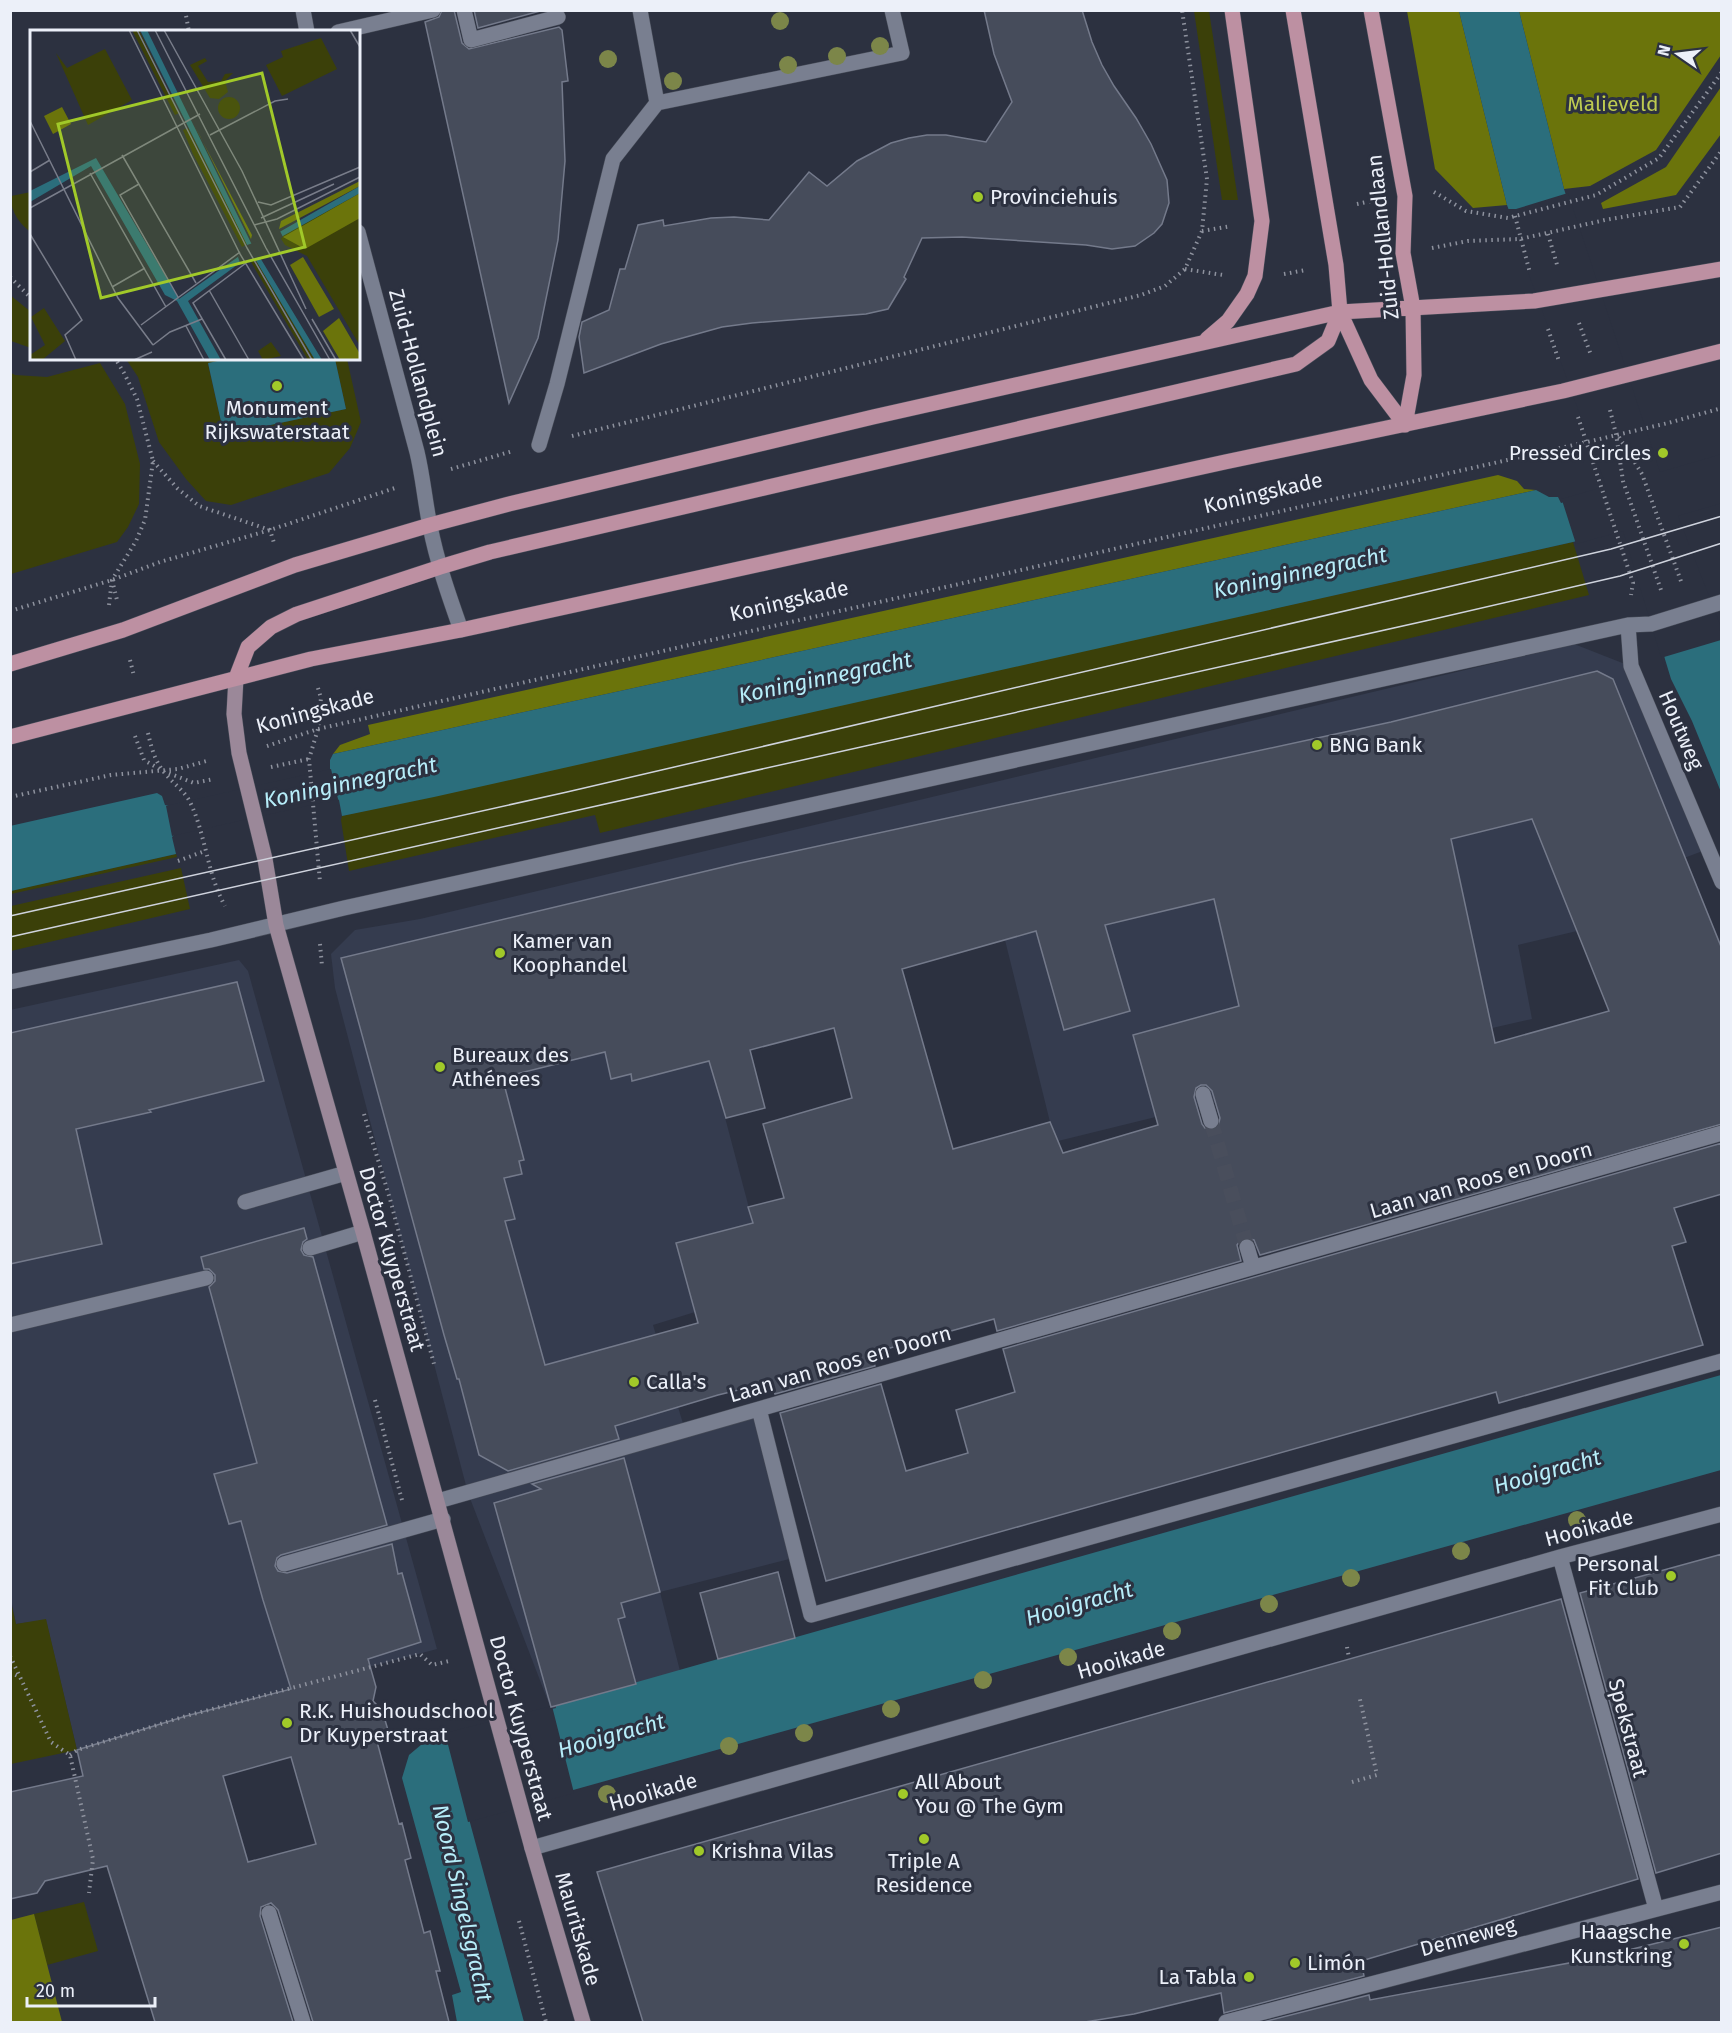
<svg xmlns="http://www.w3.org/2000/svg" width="1732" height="2033" font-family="'Fira Sans',sans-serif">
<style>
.built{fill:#353c4f}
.green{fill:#3b4009}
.forest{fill:#6b740b}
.water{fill:#2b6e7c}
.pier{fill:#2c3140}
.building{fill:#464c5b;stroke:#747a8b;stroke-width:1.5;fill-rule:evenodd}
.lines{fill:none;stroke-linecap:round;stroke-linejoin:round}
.street-tunnel{stroke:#494e5c;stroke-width:15;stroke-dasharray:15 8;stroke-linecap:butt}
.lane-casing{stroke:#484d59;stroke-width:16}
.street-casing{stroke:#484d59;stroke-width:16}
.secondary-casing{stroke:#484d59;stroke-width:16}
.primary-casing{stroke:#484d59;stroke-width:16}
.path{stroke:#8e929e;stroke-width:4;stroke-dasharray:1.5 4.5;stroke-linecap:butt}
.lane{stroke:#797f90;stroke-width:15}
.street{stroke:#797f90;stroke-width:15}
.secondary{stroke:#9b8899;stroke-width:15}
.primary{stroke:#bd90a2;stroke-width:15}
.tram{stroke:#cfd3dd;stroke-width:1.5}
.tree{fill:#7c8649}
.poi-dot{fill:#a1c929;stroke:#2c3140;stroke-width:2}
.labels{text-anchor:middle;stroke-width:6;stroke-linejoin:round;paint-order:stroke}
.park-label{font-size:21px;fill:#becb50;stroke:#2c3140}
.poi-label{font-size:21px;fill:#ecf0f9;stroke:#2c3140;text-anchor:start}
.street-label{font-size:21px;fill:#ecf0f9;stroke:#2c3140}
.water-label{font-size:22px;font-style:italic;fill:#b6edf9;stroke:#2c3140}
.inset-road{fill:none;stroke:#797d8a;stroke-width:1.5}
.view{fill:#a1c929;fill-opacity:0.15;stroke:#a1c929;stroke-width:3}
.inset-edge{fill:none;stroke:#ecf0f9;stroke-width:3}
</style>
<rect width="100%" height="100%" fill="#2c3140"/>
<path class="built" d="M1574 644 1630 666 1708 849 1684 858 1577 931 1518 945 1532 1019 1418 1045 1237 1097 1058 1141 1050 1122 1005 940 902 969 912 1007 710 1061 753 1223 676 1243 695 1312 653 1325 685 1430 759 1410 797 1557 660 1592 680 1671 556 1705 557 1708 551 1709 468 1493 335 988 331 954 355 930 420 919Z
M239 960 248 971 437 1649 186 1716 77 1750 46 1620 16 1624 11 1598 10 1010Z"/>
<path class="green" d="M1194 11H1209L1238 200H1222Z
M31 192H32L31 232C20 225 10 211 11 196Z
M10 295 31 312V348L11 341Z
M126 359H227L208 364 224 435 346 409 335 359H347L361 422 350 448 329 473 231 505 206 501 186 479 159 442 138 377Z
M100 363 125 404 140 464 139 504 128 527 117 542 11 574V373L15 375 47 377Z
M1573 542 1589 595 600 833 595 815 349 871 341 820 342 816Z
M176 854 177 857 11 894 10 891Z
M181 868 190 909 11 951V906Z
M10 1598 16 1624 46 1619 77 1750 11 1764Z
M84 1902 98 1951 47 1965 34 1914Z"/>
<path class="forest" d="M1407 11H1459L1507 205 1473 208 1435 169Z
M1519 11H1721V55L1656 150 1590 186 1564 189Z
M1721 87V134L1676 195 1603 209 1601 203 1666 167Z
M1498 475 1517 481 1524 489 1536 490 333 754 340 745 370 734 368 725Z
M34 1914 62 2022H11V1920Z"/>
<path class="water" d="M1459 11H1519L1564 189 1658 475 1721 636V792L1692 721 1671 679 1625 527 1573 542 434 797 342 816 339 800 336 798 175 834 172 837 176 854 11 891 10 826 157 793 162 796 165 805 169 806 330 770V760L333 754 1536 490 1549 497H1558L1561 503 1610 488 1507 205Z
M227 359H335L346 409 224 435 208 363Z
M1721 1375V1470L469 1819 524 2022H457L452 1995 461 1992 402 1778 409 1755 428 1739 556 1708V1705Z"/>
<path class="pier" d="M1568 193 1660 472 1722 454V503L1678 516 1719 622 1721 640 1664 657 1665 670 1623 531 1576 544 1561 497 1562 499 1606 486 1505 209H1516Z
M331 769 338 799 172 836 166 806Z
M552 1706 574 1793 468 1822 445 1733Z"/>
<path class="building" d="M442 10H454L462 43 469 49 559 27 562 30 568 81 562 82 565 161 558 240 538 338 509 403 425 22 439 17Z
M474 10H544L478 28Z
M984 10H1082L1092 42 1102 65 1114 86 1136 118 1151 144 1167 180 1169 203 1162 224 1154 233 1135 246 1112 249 1086 245 962 237 922 238 904 277 906 279 888 309 866 314 752 323 722 327 661 344 584 373 579 337 582 322 609 310 620 269H625L638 225 663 220 664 226 711 218 734 217 769 220 809 172 827 186 857 161 891 143 909 138 927 135H946L986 142 1012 102 994 54Z
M1597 671 1613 679 1722 949V1124L1260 1255 1254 1240 1245 1238 1240 1241 1237 1245 1241 1261 997 1331 994 1319 872 1353 875 1366 775 1394 771 1382 718 1395 615 1426 619 1439 508 1471 479 1455 459 1379H457L444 1335 341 958 740 863 1391 722ZM1532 819 1609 1011 1495 1043 1451 839ZM1214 899 1239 1006 1133 1035 1158 1125 1063 1153 1050 1122 953 1149 902 969 1036 931 1064 1030 1130 1011 1105 925ZM834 1028 852 1098 763 1124 784 1198 748 1207 753 1223 676 1243 698 1323 545 1365 505 1221 515 1219 504 1178 522 1174 519 1161 524 1160 504 1084 514 1081 512 1075 605 1052 611 1079 631 1074 632 1081 709 1061 726 1118 765 1108 750 1050ZM1201 1085H1206L1212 1091 1220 1118 1218 1127 1213 1130 1205 1128 1202 1124 1194 1097 1196 1088Z
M237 982 264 1081 149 1110 151 1112 76 1129 102 1244 10 1264V1033Z
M1722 1143V1194L1674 1208 1686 1242 1672 1246 1703 1345 1499 1403 1496 1392 826 1581 780 1413 881 1384 906 1471 968 1453 956 1410 1015 1392 1003 1349Z
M304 1228 307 1239 303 1242 301 1250 304 1255 313 1257 387 1525 281 1555 277 1558 275 1566 278 1571 287 1573 392 1544 398 1574 402 1573 421 1642 368 1659 376 1687 373 1701 382 1710 388 1730 375 1734 399 1824 402 1823 411 1858 405 1860 424 1933 430 1931 440 1971H436L449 2022H313L278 1910 271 1903 261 1907 260 1916 293 2022H155L107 1866 45 1881 37 1893 10 1899V1792L83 1776 77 1750 186 1716 291 1689 263 1600 241 1521 229 1524 214 1474 257 1463 209 1287 215 1281V1275L209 1269H204L201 1257ZM291 1757 316 1844 248 1862 223 1776Z
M624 1458 660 1592 621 1603 625 1617 618 1619 636 1684 551 1707 494 1503 541 1489 532 1484Z
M1722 1554V1853L1656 1873 1580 1593Z
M778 1572 795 1638 718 1659 700 1593Z
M1561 1599 1638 1879 1361 1961 1364 1976 1224 2013 1221 1993 1134 2014 1085 2022H643L597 1872Z
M1722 1927V2022H1263L1369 1995 1370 2000 1596 1958Z"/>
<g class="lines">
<path class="street-tunnel" d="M1211 1121 1247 1247"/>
<g class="lane-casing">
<path id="lane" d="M464 10 471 40 558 17
M338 32 433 10
M245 1202 346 1173
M310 1248 363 1232
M10 1325 206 1278
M284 1564 443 1519
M269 1913 303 2022"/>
</g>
<g class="street-casing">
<path id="street" d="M303 10 307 32
M657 103 902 53 892 10
M358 232 417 452C423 477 425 502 430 526 437 562 449 596 461 630
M539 445 557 384 613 159 657 103 640 10
M1628 625 1631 666 1722 882
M10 982 211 940 344 908 1628 625 1651 624 1722 602
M1203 1094 1211 1121
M1247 1247 1253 1267
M759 1409 811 1615 1722 1361
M438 1501 1722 1133
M1560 1557 1656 1909
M532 1848 1560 1557 1722 1514
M1226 2022 1722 1892"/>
</g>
<g class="secondary-casing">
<path id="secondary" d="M236 678 234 714 239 753 265 859 276 925 363 1232 532 1848 583 2022"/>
</g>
<g class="primary-casing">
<path id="primary" d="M1293 10 1336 265 1340 312 1371 380 1405 425
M1371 10 1405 196 1403 253 1413 308 1414 375 1405 425
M1207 339 1228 321 1247 294 1255 276 1262 221 1232 10
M10 664 123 630 295 565 430 525 509 504 873 417 1340 312 1534 301 1722 269
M236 678 248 647 271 627 297 614 440 567 490 552 1296 364 1328 341 1340 312
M10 737 311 659 461 630 1225 462 1563 391 1722 351"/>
</g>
<path class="path" d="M185 10 189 32
M1434 192 1466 211 1508 218 1596 195 1659 158 1722 72
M1357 204 1376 200
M1515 216 1530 273
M1202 231 1231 226
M1548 234 1558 268
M1432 248 1468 241 1520 239 1605 220 1680 207 1722 150
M1185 269 1223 275
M1284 274 1306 270
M10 277 32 299
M1579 323 1591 355
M1548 329 1559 361
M1610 410 1616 434 1623 481 1661 590
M1578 417 1633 583 1631 595
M572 436 1141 295 1165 286 1185 269 1202 231 1207 179 1182 10
M1619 437 1642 474 1682 584
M153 461 177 488 199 506 270 530 274 543
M451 469 513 451
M112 580 117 600
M109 605 112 580 136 541 145 520 153 461 137 399 124 373 115 358
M10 611 112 580 160 562 270 530 395 488
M130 660 134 676
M318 688 321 698 318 729 309 759 320 882
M148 733C151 746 154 759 163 771 171 782 184 790 190 802 206 835 207 874 225 906
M135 736 144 760 163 771 194 783 214 779
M267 746 318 729 1587 442 1668 423 1722 408
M271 767 309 759
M10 797 111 775 178 769 210 760
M178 861 205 851
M320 944 322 966
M364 1114 390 1199 434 1364
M375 1400 402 1500
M1347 1647 1349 1658
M10 1656 51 1742 70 1755 93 1859 89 1893
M10 1672 18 1676
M70 1755 77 1750 186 1716 420 1654 432 1665 449 1661
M1352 1782 1377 1775 1359 1695
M519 1921 546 2022"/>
<use href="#lane" class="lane"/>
<use href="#street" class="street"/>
<use href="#secondary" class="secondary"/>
<use href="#primary" class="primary"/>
<path class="tram" d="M10 916 567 792 1611 549 1722 516
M10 937 1434 619 1620 576 1722 543"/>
</g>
<g class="tree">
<circle cx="780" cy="21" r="9"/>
<circle cx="880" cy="46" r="9"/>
<circle cx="837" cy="56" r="9"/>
<circle cx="608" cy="59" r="9"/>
<circle cx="788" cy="65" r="9"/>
<circle cx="673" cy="81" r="9"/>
<circle cx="1577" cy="1520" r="9"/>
<circle cx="1461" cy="1551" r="9"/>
<circle cx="1351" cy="1578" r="9"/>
<circle cx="1269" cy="1604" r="9"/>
<circle cx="1172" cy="1631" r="9"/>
<circle cx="1068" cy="1657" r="9"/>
<circle cx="983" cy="1680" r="9"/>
<circle cx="891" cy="1709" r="9"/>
<circle cx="804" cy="1733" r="9"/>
<circle cx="729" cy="1746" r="9"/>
<circle cx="607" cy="1794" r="9"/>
</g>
<g class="poi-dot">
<circle cx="978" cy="197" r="6"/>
<circle cx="277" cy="386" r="6"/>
<circle cx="1663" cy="453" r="6"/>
<circle cx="1317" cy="745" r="6"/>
<circle cx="500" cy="953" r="6"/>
<circle cx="440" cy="1067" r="6"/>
<circle cx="634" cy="1382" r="6"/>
<circle cx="1671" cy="1576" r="6"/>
<circle cx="287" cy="1723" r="6"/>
<circle cx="903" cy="1794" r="6"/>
<circle cx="924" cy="1839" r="6"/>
<circle cx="699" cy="1851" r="6"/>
<circle cx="1684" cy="1944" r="6"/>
<circle cx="1295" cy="1963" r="6"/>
<circle cx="1249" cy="1977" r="6"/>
</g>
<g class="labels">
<g class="park-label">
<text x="1613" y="111">Malieveld</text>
</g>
<g class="poi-label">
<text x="990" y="204">Provinciehuis</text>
<text x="277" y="415" text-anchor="middle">Monument<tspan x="277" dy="24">Rijkswaterstaat</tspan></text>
<text x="1651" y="460" text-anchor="end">Pressed Circles</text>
<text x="1329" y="752">BNG Bank</text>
<text x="512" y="948">Kamer van<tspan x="512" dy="24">Koophandel</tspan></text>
<text x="452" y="1062">Bureaux des<tspan x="452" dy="24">Athénees</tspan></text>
<text x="646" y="1389">Calla's</text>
<text x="1659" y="1571" text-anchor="end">Personal<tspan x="1659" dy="24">Fit Club</tspan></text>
<text x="299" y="1718">R.K. Huishoudschool<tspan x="299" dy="24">Dr Kuyperstraat</tspan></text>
<text x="915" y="1789">All About<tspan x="915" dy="24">You @ The Gym</tspan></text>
<text x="711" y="1858">Krishna Vilas</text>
<text x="924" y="1868" text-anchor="middle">Triple A<tspan x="924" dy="24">Residence</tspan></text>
<text x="1672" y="1939" text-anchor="end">Haagsche<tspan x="1672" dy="24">Kunstkring</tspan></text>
<text x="1307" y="1970">Limón</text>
<text x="1237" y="1984" text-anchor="end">La Tabla</text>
</g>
<g class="street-label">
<text transform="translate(1383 237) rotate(-96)" y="7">Zuid-Hollandlaan</text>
<text transform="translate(418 373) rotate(75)" y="7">Zuid-Hollandplein</text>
<text transform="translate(1263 493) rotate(-13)" y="7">Koningskade</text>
<text transform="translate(789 601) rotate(-13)" y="7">Koningskade</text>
<text transform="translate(315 711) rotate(-15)" y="7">Koningskade</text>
<text transform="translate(1681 730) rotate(67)" y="7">Houtweg</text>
<text transform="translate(1481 1180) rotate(-16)" y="7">Laan van Roos en Doorn</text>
<text transform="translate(392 1259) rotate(74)" y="7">Doctor Kuyperstraat</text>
<text transform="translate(840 1364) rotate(-16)" y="7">Laan van Roos en Doorn</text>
<text transform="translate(1589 1528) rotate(-15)" y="7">Hooikade</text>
<text transform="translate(1121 1660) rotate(-16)" y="7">Hooikade</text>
<text transform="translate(521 1728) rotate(75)" y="7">Doctor Kuyperstraat</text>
<text transform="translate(1628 1728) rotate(75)" y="7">Spekstraat</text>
<text transform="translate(653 1792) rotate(-16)" y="7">Hooikade</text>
<text transform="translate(578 1929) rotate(74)" y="7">Mauritskade</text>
<text transform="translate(1468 1937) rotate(-15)" y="7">Denneweg</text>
</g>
<g class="water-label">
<text transform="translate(1300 572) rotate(-12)" y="8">Koninginnegracht</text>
<text transform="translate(825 677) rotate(-12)" y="8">Koninginnegracht</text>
<text transform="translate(350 782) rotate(-12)" y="8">Koninginnegracht</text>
<text transform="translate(1547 1471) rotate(-16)" y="8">Hooigracht</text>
<text transform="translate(1079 1603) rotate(-16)" y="8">Hooigracht</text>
<text transform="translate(611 1735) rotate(-16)" y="8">Hooigracht</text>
<text transform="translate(463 1903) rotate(77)" y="8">Noord Singelsgracht</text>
</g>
</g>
<g transform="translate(30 30)">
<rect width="330" height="330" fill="#2c3140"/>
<path d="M102 0H109L149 83 145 85ZM291 8 307 39 252 66 236 35 253 27 251 21ZM75 19 102 70 58 95 26 23 37 38ZM175 28 177 31 168 36 178 52 191 51 195 44 203 43 195 51 198 62 189 69 180 68 160 35ZM188 78a11 11 0 1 1 22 0a11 11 0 1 1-22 0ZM158 98 217 214 212 217 163 124 153 100ZM330 158V316L277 226 255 215 248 204ZM226 230 285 330H278L221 232ZM14 278 35 311 12 330H0V325L15 315 1 287ZM241 312 251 326 233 330 228 321Z" fill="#3b4009"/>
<path d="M32 77 41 94 23 104 14 86ZM164 95 222 205 221 209 170 106ZM330 151V156L249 199 251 191ZM330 163V188L275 219 253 207ZM273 227 304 279 289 287 260 235ZM309 288 330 324V330H310L293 301Z" fill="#6b740b"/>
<path d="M110 0H117L223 217 330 156V163L226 221 292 330H285L222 224 158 271 191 330H180L147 271 135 265 61 136 0 172V161L66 128 149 269 219 219Z" fill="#2b6e7c"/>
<path d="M248 197 253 207 231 221 230 227 210 233 208 227 217 215 232 210Z" fill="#2c3140"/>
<path class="inset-road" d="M99 0 210 224 274 330M107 0 217 218 282 330M125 0 236 218 300 330M134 0 212 141 276 279M320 0 330 17M0 91 88 268 123 315M180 105 245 71 258 69M92 125 166 253M0 142 20 130M60 143 136 277M109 154 90 165 148 267M228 172 241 175 330 137M0 178 170 84M231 188 304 154M224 195 247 189 330 147M0 204 52 290 35 305 46 330M82 257 115 238M179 260 219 330M282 289 306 330M111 295 210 222M156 296 174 330M123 315 140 302 172 289M104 330 122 322M196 330 163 273 216 233"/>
<path class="view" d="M232 43 275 217 71 268 28 94Z"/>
<rect width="330" height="330" class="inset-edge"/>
</g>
<rect width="1732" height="2033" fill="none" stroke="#ecf0f9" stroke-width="24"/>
<g transform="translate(1678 54) rotate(284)" stroke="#2c3140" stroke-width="4.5" paint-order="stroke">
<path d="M0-4.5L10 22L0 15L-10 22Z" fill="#ecf0f9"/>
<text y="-9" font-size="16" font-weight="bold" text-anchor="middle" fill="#ecf0f9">N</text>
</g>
<path d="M27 1997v9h128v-9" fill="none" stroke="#ecf0f9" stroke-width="3"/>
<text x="36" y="1997" font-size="18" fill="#ecf0f9" stroke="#2c3140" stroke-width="4.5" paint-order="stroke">20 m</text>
</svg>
